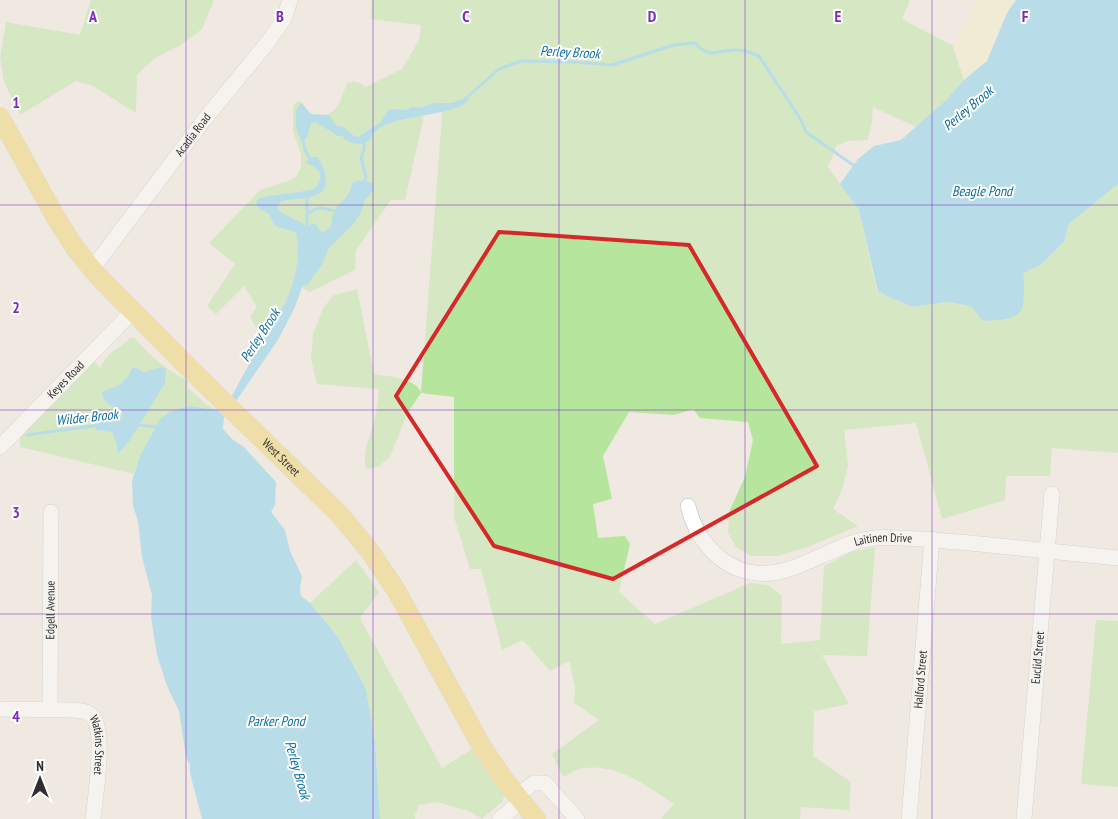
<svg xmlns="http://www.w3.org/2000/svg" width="1118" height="819" font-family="'PT Sans Narrow',sans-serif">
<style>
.green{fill:#b6e59e}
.sand{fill:#f3ecc5}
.water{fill:#75cff0}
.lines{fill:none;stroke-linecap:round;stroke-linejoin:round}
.stream{stroke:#75cff0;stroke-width:3}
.minor-casing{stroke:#b4b7c1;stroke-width:16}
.major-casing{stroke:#c9c9c9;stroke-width:20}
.minor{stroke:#fff;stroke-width:15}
.major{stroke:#f2d163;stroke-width:19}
.marked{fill:none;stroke:#d62828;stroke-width:4;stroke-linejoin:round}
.grid{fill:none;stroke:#7b2cbf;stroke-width:1;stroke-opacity:0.55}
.labels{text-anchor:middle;stroke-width:4;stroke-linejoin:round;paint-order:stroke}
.street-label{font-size:12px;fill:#2e2e2e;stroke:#fff}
.water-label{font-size:14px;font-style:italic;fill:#0d6fa3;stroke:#fff}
.grid-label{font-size:16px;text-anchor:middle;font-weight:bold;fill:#7b2cbf;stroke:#fff;stroke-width:4;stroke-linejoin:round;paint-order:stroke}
</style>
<rect width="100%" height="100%" fill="#efe9e1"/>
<path class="green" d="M91 0H214L202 29 179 46 155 58 137 75 136 113 93 86 76 81 20 115 4 82 0 58 6 22 80 35Z
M372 0H910L902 19 953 46 964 80 946 100 916 127 873 107 872 121 868 140 847 141 836 146 832 158 827 166 859 210 877 292 912 307 946 302 971 306 1022 299C1025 290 1022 282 1024 273L1040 265 1064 242 1069 224 1118 184V453L1052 448 1050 476H1006L1005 500 942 519 916 423 844 430 848 466 842 489 833 509 858 526 808 547 777 556H751L736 547 728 533 729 512 745 477 753 440 748 422 700 418 693 409 674 415 629 412 603 456 612 499 593 504 598 538 625 536 630 544 619 592 655 624 750 583 768 585 782 596 781 644 820 640 824 566 851 552 875 547 867 656 822 655 849 704 814 711 813 756 851 782 849 810 801 807 800 819H662L663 816 674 804C648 786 618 764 585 768 578 768 570 774 563 777L552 754 599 720 574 703 575 690 570 662 563 664 550 671 523 640 502 650 481 569H470L454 517V397L421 393 408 412 390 457 378 467 366 469C362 451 370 438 374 422 377 411 378 400 379 389L317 384 311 359 313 334 323 308 334 295 357 289 374 374C390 377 413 377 421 392L443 103H434L420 108 418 116 424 115 405 200H391L356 250 355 270 310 292 305 290 295 281 280 315 265 338 261 336 250 317 257 307 244 286 216 314 207 306 235 264 209 243 260 190 286 182 296 177 301 167V154L293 131V110L294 104 299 101 302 102C305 105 306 110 309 112 311 115 317 115 320 116 337 116 342 97 347 83 354 81 359 81 365 87L402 69 419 40 421 25 371 19Z
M130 338H135C150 357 167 370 188 381V384L187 387 207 405 217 410 190 406 140 456 134 474 20 447V437L94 362 99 366 100 369C107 351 117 351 130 338Z
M356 560 379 592 360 618 442 768 472 749 504 795 503 801 482 819 469 811 437 802 419 805 415 815V819H380L375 742 366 689 338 637 310 603Z
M1096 620 1118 621V787L1081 784Z"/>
<path class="sand" d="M979 0H1005L1014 3 1007 13 987 61 964 80 953 46Z"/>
<path class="water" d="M1016 0H1118V184L1069 224 1064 242 1040 265 1024 273C1023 280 1025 286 1024 292 1024 297 1023 308 1021 311 1013 321 995 320 983 321L971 306 946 302 912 307 878 292 859 210 840 184 858 159 874 146 901 140 946 100 964 80 987 61 1007 13Z
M465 98 469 100C450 120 378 112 371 139 361 147 350 145 342 136H338L316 122 311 123 307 137 302 142C296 133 292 113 300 104H302L311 114 329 115 336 125 345 128 354 136 358 137 381 122 389 109 406 110 412 107 420 108 434 103H452Z
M312 157H317C325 165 332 189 317 195 306 199 293 199 281 201L278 204 277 207 282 213 304 224 306 227H308L312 223 317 225 319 230 324 232C337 224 329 218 336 208 339 203 344 201 347 196 350 192 351 187 353 182 361 179 367 181 374 184V190L365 200 360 214 355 222 329 248 322 264 308 284 302 287 295 307 278 340 236 401 232 396C241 379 250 362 260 346 283 309 304 278 296 232L281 228 274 225 269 214 259 208 256 205 257 200 263 197 312 190C318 186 324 177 318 170 315 167 309 165 306 162Z
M162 367 166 369 165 383 130 440 118 454 116 442 112 432 96 430 95 428 100 421 121 417 123 414 122 411C113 408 105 404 102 394L103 391C119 386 125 384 132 368H136L144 372Z
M190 406 217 410 224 416 223 429 232 439 244 447 276 482 275 505 271 512 285 530 290 551 302 576 300 589 301 596 310 603 338 637 366 689 375 742 380 819H202L190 773V765L186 757 179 711 167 686 157 655 151 617 152 595 142 557 138 521 133 506 132 481 140 456 160 419 173 410Z"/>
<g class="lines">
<path class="stream" d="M464 100 499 69 521 61 573 62 612 65 674 45 695 43 701 49 710 53 734 50 746 51 759 56 801 120 806 132 853 165 856 166
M303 138 305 150 311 161
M364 141V149L361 158 366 176 364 185
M307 214C324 203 323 211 338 211
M307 230V199L309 194
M137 425 158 427
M27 435 101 425"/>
<g class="minor-casing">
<g id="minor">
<path id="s1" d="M92 269 204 120 268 42 284 19 290 0"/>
<path id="s2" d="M0 447 132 312"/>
<path id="s3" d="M688 506C695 536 717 565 749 572 792 582 831 542 875 538 884 537 893 538 902 538 925 539 947 541 970 543 1019 548 1069 553 1118 558"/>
<path id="s4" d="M0 709 75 710C81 711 89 711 93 717 106 733 95 798 93 819"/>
<path id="s5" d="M50 709 51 512"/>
<path d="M516 796 534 783H545L577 819"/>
<path d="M500 819 521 801"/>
<path id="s6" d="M909 819 932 539"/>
<path id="s7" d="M1024 819 1052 494"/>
</g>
</g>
<g class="major-casing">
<g id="major">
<path id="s8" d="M0 117 56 218 75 248 97 275 189 368 340 515 369 550 396 590 482 747 503 778 536 819"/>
</g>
</g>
<use href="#minor" class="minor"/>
<use href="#major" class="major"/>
</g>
<path d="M0 0H1118V819H0ZM499 232 689 245 817 466 613 579 494 546 396 396Z" fill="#efe9e1" fill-opacity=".55" fill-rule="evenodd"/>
<path class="marked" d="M499 232 689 245 817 466 613 579 494 546 396 396Z"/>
<path class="grid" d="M186 0V819M373 0V819M559 0V819M745 0V819M932 0V819M0 205H1118M0 410H1118M0 614H1118"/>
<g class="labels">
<g class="street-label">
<text dy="4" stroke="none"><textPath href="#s1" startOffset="168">Acadia Road</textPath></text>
<text dy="4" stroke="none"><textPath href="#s2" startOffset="94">Keyes Road</textPath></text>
<text dy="4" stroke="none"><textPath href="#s8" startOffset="445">West Street</textPath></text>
<text dy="4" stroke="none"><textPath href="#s3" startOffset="235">Laitinen Drive</textPath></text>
<text dy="4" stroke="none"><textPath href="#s5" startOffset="99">Edgell Avenue</textPath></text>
<text dy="4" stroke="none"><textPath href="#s7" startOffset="162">Euclid Street</textPath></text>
<text dy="4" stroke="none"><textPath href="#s6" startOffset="140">Halford Street</textPath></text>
<text dy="4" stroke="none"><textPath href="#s4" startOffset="124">Watkins Street</textPath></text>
</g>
<g class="water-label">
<text transform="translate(570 52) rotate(3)" y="5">Perley Brook</text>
<text transform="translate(968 108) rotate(-40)" y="5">Perley Brook</text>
<text x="982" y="196">Beagle Pond</text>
<text transform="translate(260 335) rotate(-57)" y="5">Perley Brook</text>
<text transform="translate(87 417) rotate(-6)" y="5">Wilder Brook</text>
<text x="276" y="726">Parker Pond</text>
<text transform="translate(298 770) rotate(74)" y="5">Perley Brook</text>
</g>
</g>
<g class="grid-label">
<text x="93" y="22">A</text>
<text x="280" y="22">B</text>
<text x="466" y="22">C</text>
<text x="652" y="22">D</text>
<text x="838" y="22">E</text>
<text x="1025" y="22">F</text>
<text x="16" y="108">1</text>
<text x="16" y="313">2</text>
<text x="16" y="518">3</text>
<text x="16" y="722">4</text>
</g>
<g transform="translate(40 779)" stroke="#ffffff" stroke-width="4" paint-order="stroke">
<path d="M0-4L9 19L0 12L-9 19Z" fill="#2e2e2e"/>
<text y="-8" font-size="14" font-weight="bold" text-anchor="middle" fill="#2e2e2e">N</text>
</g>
</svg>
